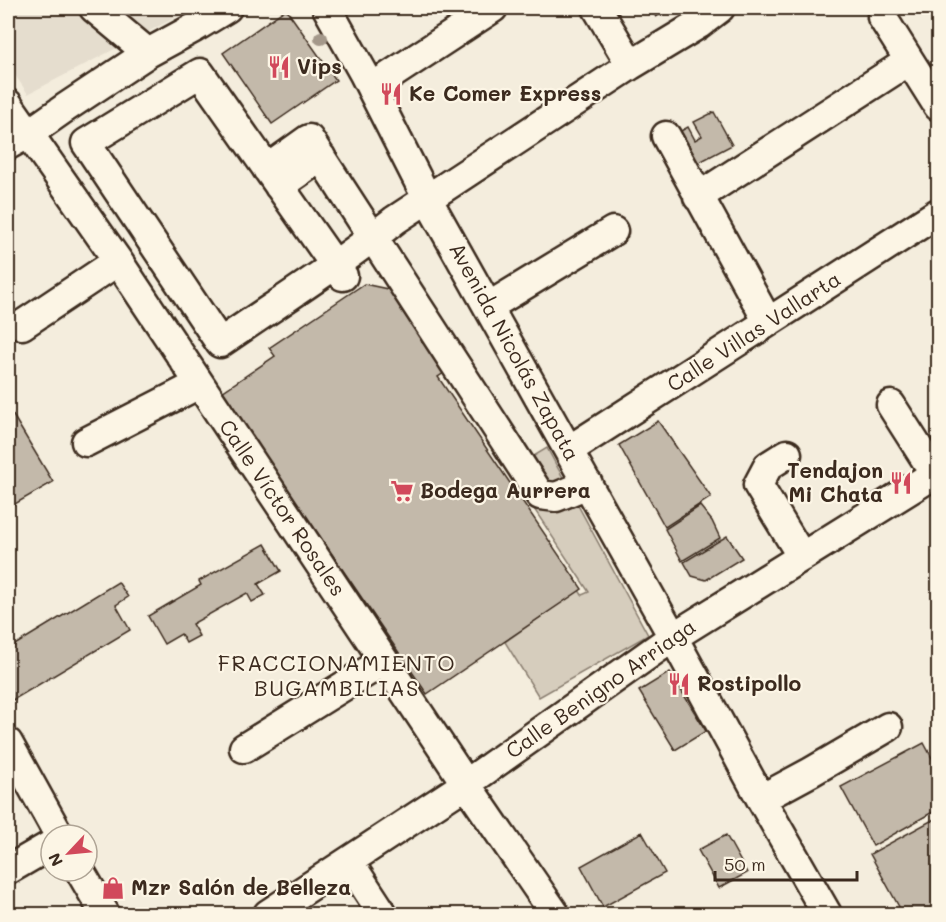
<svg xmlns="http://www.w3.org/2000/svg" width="946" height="922" font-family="Mali,sans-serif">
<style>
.built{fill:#e5ddce}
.green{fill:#d6cdbd;stroke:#887c6e;stroke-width:1.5}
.building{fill:#c3b9aa;stroke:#3b2a1e;stroke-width:1.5}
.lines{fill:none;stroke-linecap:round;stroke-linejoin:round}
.minor-casing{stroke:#3b2a1e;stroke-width:33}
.minor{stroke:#fcf5e5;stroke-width:28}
.tree{fill:#a4988a}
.labels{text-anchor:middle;stroke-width:4.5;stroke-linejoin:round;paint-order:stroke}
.poi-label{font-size:21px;font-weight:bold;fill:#3b2a1e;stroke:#fcf5e5;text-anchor:start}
.street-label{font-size:21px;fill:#3b2a1e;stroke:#fcf5e5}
.neighbourhood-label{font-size:22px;letter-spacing:1.5px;fill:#3b2a1e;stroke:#fcf5e5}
</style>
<rect width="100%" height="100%" fill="#f4eddd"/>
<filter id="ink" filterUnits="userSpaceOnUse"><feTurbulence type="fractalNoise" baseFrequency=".0167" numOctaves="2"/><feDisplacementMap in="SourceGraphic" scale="12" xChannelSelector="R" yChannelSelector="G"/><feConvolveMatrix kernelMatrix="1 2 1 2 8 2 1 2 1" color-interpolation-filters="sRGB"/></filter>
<g filter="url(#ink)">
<path class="built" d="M8 8H183L186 12 28 94 8 65Z"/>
<path class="green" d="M547 448 648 635 539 697 505 642 579 590 582 595 589 592 509 471Z"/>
<path class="building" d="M650 8H671L656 17Z
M286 9 336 80 272 124 223 53Z
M714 112 732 145 694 165 677 133 688 127 695 140 702 136 694 122Z
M364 284 392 290 447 371 438 377 582 589 427 694 222 392 275 356 269 348Z
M11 412 53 482 8 508V414Z
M658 421 711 497 665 527 619 445Z
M700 506 712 521 720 538 682 561 665 529Z
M727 536 742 558 706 580 692 576 684 562Z
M265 544 281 571 258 584 265 595 252 602 247 593 192 624 199 636 186 643 181 634 164 644 148 616 201 585 199 581Z
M118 582 128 597 116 605 130 630 13 700 8 690V649Z
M670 672 706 731 675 750 639 691Z
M924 743 938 769V809L873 846 841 787Z
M938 817V914H903L870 854Z
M642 832 665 873 603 907 581 866Z
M726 835 747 873 719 888 698 850Z"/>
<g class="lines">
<g class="minor-casing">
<path id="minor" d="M94 8 148 53
M327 8 364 74 428 200 673 637 761 799 827 914
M597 8 631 65
M882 17 938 106
M371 88 493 8
M8 104 118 261 466 784 555 914
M666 136 768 322
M8 145 28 134 65 108 148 53 194 28 227 8
M267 169 309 139 540 495 556 497 588 484
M279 186 321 157
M698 197 909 61
M343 276 334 264 200 73 86 143 220 343C278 303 340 264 395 220L631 65 699 24 720 8
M488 307 613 231
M22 325 118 261
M891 405 935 474
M86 442 199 384
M569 450 938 213
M787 454 768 466 758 485 802 557
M8 743 59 835
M244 748 384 661
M761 799 811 772 888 727
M349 862 383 914
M8 870 51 845
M80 871 105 914
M268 914 466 784 673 637 938 472"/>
</g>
<use href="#minor" class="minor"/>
</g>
<circle class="tree" cx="321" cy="38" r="7"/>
</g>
<defs>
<g id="restaurant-bare" transform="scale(1.8)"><path d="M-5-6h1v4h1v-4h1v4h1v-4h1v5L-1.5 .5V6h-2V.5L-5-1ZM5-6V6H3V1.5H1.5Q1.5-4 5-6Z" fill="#d1495b" stroke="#fcf5e5" stroke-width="2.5" paint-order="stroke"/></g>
<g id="supermarket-bare" transform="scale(1.8)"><path d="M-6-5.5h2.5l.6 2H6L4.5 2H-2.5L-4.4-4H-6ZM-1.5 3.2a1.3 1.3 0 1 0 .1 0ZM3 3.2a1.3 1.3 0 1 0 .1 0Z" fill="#d1495b" stroke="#fcf5e5" stroke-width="2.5" paint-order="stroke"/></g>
<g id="shop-bare" transform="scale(1.8)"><path d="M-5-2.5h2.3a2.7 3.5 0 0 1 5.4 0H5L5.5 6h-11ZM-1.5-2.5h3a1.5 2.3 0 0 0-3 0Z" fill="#d1495b" stroke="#fcf5e5" stroke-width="2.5" paint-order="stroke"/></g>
</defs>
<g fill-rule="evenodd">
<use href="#restaurant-bare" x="279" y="67"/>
<use href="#restaurant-bare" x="391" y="94"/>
<use href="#restaurant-bare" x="901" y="483"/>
<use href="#supermarket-bare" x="402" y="491"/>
<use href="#restaurant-bare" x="679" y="684"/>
<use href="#shop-bare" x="113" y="888"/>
</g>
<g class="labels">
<g class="poi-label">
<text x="297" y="74">Vips</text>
<text x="409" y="101">Ke Comer Express</text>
<text x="883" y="478" text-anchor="end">Tendajon<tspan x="883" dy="24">Mi Chata</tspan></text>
<text x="420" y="498">Bodega Aurrera</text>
<text x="697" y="691">Rostipollo</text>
<text x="131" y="895">Mzr Salón de Belleza</text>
</g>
<g class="street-label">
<text transform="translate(754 332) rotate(-33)" y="7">Calle Villas Vallarta</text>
<text transform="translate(514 352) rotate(61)" y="7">Avenida Nicolás Zapata</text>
<text transform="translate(282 508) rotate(56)" y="7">Calle Víctor Rosales</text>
<text transform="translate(601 689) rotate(-35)" y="7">Calle Benigno Arriaga</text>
</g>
<g class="neighbourhood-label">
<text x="337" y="671">FRACCIONAMIENTO<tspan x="337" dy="25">BUGAMBILIAS</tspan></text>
</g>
</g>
<rect width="946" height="922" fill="none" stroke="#fcf5e5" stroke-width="30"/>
<rect x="15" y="15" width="916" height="892" fill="none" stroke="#3b2a1e" stroke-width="2" filter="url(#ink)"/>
<g transform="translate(69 853) rotate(244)"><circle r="28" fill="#fcf5e5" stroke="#afa495" stroke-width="1.5"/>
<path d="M0-4.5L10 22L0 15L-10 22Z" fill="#d1495b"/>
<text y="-9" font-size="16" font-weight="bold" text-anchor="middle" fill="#3b2a1e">N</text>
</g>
<path d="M715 871v9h142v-9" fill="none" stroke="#3b2a1e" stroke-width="3"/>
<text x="724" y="871" font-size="18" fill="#3b2a1e" stroke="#fcf5e5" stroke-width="4.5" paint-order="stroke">50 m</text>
</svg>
